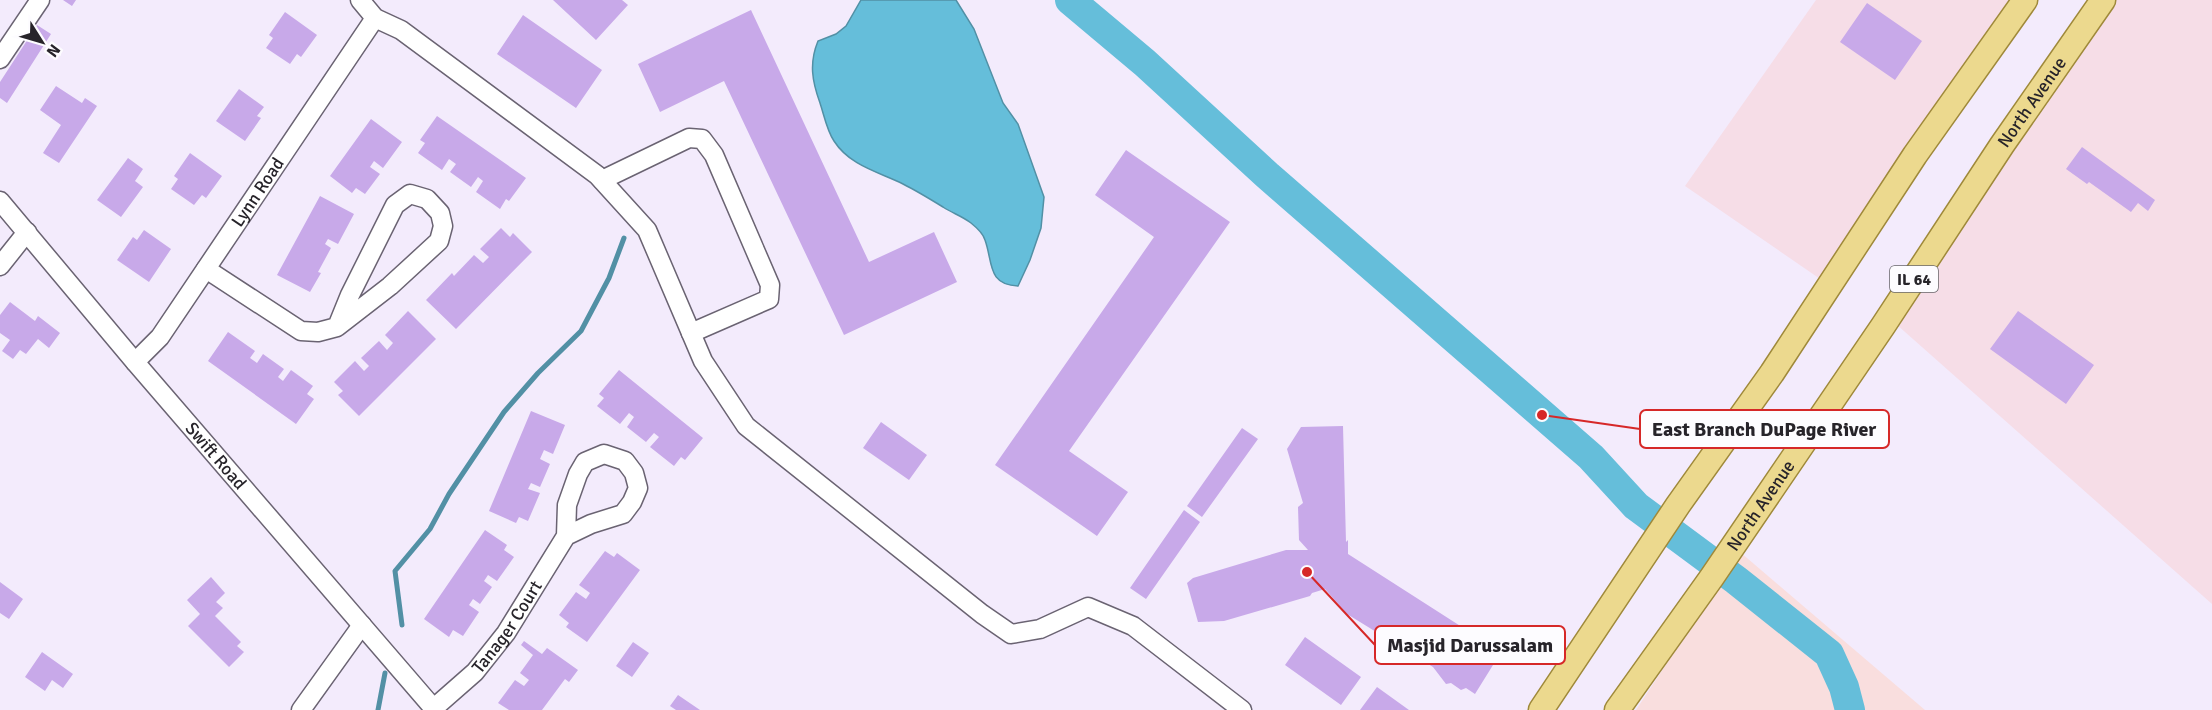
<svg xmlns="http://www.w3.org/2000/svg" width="2212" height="710" font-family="Signika,sans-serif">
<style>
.commercial{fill:#f6dde7}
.industrial{fill:#f9dede}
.water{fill:#65beda;stroke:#5290a5;stroke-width:1.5}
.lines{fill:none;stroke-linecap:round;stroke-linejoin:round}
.stream{stroke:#5290a5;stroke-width:5}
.river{stroke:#65beda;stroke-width:30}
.building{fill:#c8a9e9}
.minor-casing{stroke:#6a6372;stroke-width:21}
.major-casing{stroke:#9f893a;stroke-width:27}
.minor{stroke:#fff;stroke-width:18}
.major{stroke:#ecd98e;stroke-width:24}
.labels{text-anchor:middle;stroke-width:6;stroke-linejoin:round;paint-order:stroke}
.shield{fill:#fdfcff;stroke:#67656a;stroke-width:1.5}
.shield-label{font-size:16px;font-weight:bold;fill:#27242a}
.street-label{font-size:18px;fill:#27242a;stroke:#fdfcff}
.leader{fill:none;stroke:#d62828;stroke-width:2}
.callout-dot{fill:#d62828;stroke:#fdfcff;stroke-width:2}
.callout{fill:#fdfcff;stroke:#d62828;stroke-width:2}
.callout-label{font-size:20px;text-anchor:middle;font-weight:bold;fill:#27242a}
</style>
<rect width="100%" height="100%" fill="#f3ebfc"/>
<path class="commercial" d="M1816 0H2020L1826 283 1685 186Z
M2113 0H2212V604L1896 324Z"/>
<path class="industrial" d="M1740 552 1925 710H1636Z"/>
<path class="water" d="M861 0H956L974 29 1003 103 1018 124 1044 197 1041 228 1030 260 1018 286C987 285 993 262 985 240 983 233 976 227 971 223 962 216 952 213 943 207 930 199 917 191 903 184 879 172 850 166 834 141 827 131 824 115 820 103 812 81 809 63 818 41L836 34 846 26Z"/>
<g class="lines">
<path class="stream" d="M402 625 395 571 430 529 449 494 504 412 538 373 581 331 609 278 624 238
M378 710 385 673"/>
<path class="river" d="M1070 0 1145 63 1267 175 1591 457 1636 506 1736 580 1829 654 1844 687 1850 710"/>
</g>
<path class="building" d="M63 0H76L72 6Z
M553 0H622L628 5 596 40Z
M1867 3 1922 41 1895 80 1840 42Z
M751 10 869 262 934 232 957 282 844 335 724 81 660 112 638 64Z
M285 12 317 35 301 57 297 54 290 64 266 48 273 38 269 35Z
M523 15 602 70 576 108 497 54Z
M37 25 51 34 7 103 0 98V82Z
M56 86 82 103 85 98 97 106 59 163 43 153 61 125 40 110Z
M239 89 264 107 257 116 261 118 245 141 216 121Z
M437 116 526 178 509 201 506 199 500 209 476 192 483 181 478 177 471 187 450 172 456 164 449 159 442 170 418 153 425 143 420 140Z
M371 119 402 142 383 168 374 161 370 167 380 174 365 194 356 188 352 193 330 176Z
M2082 147 2155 200 2148 211 2138 203 2131 212 2089 182 2087 184 2066 169Z
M1126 150 1230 222 1069 451 1128 492 1097 536 995 465 1154 237 1095 195Z
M190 153 222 176 206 198 202 195 194 205 171 189 178 179 174 176Z
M128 158 143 169 135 181 143 187 121 217 97 200Z
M320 196 354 214 338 244 328 239 325 244 331 248 318 272 321 273 310 292 277 275Z
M501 228 510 237 513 233 532 252 456 329 426 300 452 273 454 276 474 255 483 263 489 257 480 249Z
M144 230 171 249 149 282 117 260 133 237 137 240Z
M10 302 35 321 38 316 60 333 49 348 38 339 26 354 20 350 13 359 2 351 10 340 0 333V315Z
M408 311 436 339 359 416 338 395 343 391 334 382 355 361 364 371 369 366 361 358 379 341 387 350 393 343 385 335Z
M2018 311 2094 365 2066 404 1990 349Z
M228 332 255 351 250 358 257 363 263 354 284 369 278 377 283 381 291 370 313 386 307 394 314 399 296 424 208 361Z
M619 370 703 438 685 460 681 457 674 466 650 447 659 437 654 433 646 442 627 427 634 417 629 413 620 424 597 406 604 398 599 394Z
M531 411 565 425 553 454 544 450 540 459 550 464 540 487 531 483 528 489 540 493 528 521 519 517 516 523 489 511Z
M881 422 927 455 909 480 863 448Z
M1343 426 1346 542 1348 540V554L1490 645 1491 653 1498 657 1475 694 1466 688 1461 690 1451 683 1446 684 1433 667 1347 614 1325 589 1312 593 1310 596 1224 621 1198 622 1187 583 1193 578 1286 550H1308L1299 540 1298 507 1303 503 1287 449 1301 427Z
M1242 428 1258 439 1202 517 1187 506Z
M1184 510 1200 522 1146 599 1130 588Z
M485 530 507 545 504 550 514 557 497 581 488 575 484 581 492 587 480 604 473 599 469 605 479 612 463 636 453 630 449 637 424 619Z
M605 551 614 557 617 553 640 570 587 642 566 627 569 623 559 615 576 592 586 599 590 593 579 585Z
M211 577 225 593 216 602 223 608 215 616 241 642 237 646 244 652 229 667 188 626 200 614 187 600Z
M0 582 23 599 9 619 0 613Z
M1305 637 1361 677 1341 705 1285 665Z
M524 641 542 654 547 648 578 670 569 682 565 679 542 710H509L498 703 515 680 524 686 529 680 520 673 533 655 521 645Z
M633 642 649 653 632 677 616 666Z
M42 652 73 674 63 688 52 680 45 691 25 677Z
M1377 687 1409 710H1360Z
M678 695 700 710H676L670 706Z"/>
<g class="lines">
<g class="minor-casing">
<g id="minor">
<path d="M360 0 375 18 401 30 597 175 647 230 703 361 746 426 982 614 1011 634 1040 629 1088 607 1133 626 1242 710"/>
<path d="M0 59 40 0"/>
<path d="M602 180 689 138 702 139 714 155 770 285 769 299 691 333"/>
<path id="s1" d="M0 201 135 362 435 710"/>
<path d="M0 266 27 232"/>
<path d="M206 269 301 331 318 332 337 327 390 286 439 241 443 226 440 213 427 199 410 194 395 205 350 295 337 327"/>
<path id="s2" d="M135 362 160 337 375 18"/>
<path id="s3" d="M434 708 475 672 506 633 566 536 567 505 578 474 585 462 604 454 625 461 634 473 638 488 632 502 623 514 591 524 566 536"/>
<path d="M301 710 362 625"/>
</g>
</g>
<g class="major-casing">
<g id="major">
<path d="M1541 710 1678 505 1772 373 1915 155 2025 0"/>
<path id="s4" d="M1617 710 1712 577 1883 326 2002 145 2103 0"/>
</g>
</g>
<use href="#minor" class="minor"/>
<use href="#major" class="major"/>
</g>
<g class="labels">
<rect class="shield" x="1890" y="266" width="48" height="26" rx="4.5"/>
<g class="shield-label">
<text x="1914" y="285">IL 64</text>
</g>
<g class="street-label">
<text dy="6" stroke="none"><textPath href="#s4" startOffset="736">North Avenue</textPath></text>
<text dy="6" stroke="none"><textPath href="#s2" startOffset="210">Lynn Road</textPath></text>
<text dy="6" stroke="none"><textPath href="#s1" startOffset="334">Swift Road</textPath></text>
<text dy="6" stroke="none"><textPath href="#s4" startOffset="250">North Avenue</textPath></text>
<text dy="6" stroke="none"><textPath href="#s3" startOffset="110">Tanager Court</textPath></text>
</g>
</g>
<path class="leader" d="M1542 415L1640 429M1307 572L1375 645"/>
<g class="callout-dot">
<circle cx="1542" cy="415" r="6"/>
<circle cx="1307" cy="572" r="6"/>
</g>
<g class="callout">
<rect x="1640" y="410" width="249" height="38" rx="6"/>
<rect x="1375" y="626" width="190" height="38" rx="6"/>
</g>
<g class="callout-label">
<text x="1764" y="436">East Branch DuPage River</text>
<text x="1470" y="652">Masjid Darussalam</text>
</g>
<g transform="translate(42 42) rotate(127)" stroke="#fdfcff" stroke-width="4.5" paint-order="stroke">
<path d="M0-4.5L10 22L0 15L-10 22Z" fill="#27242a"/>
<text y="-9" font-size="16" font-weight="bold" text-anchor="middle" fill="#27242a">N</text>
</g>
</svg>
